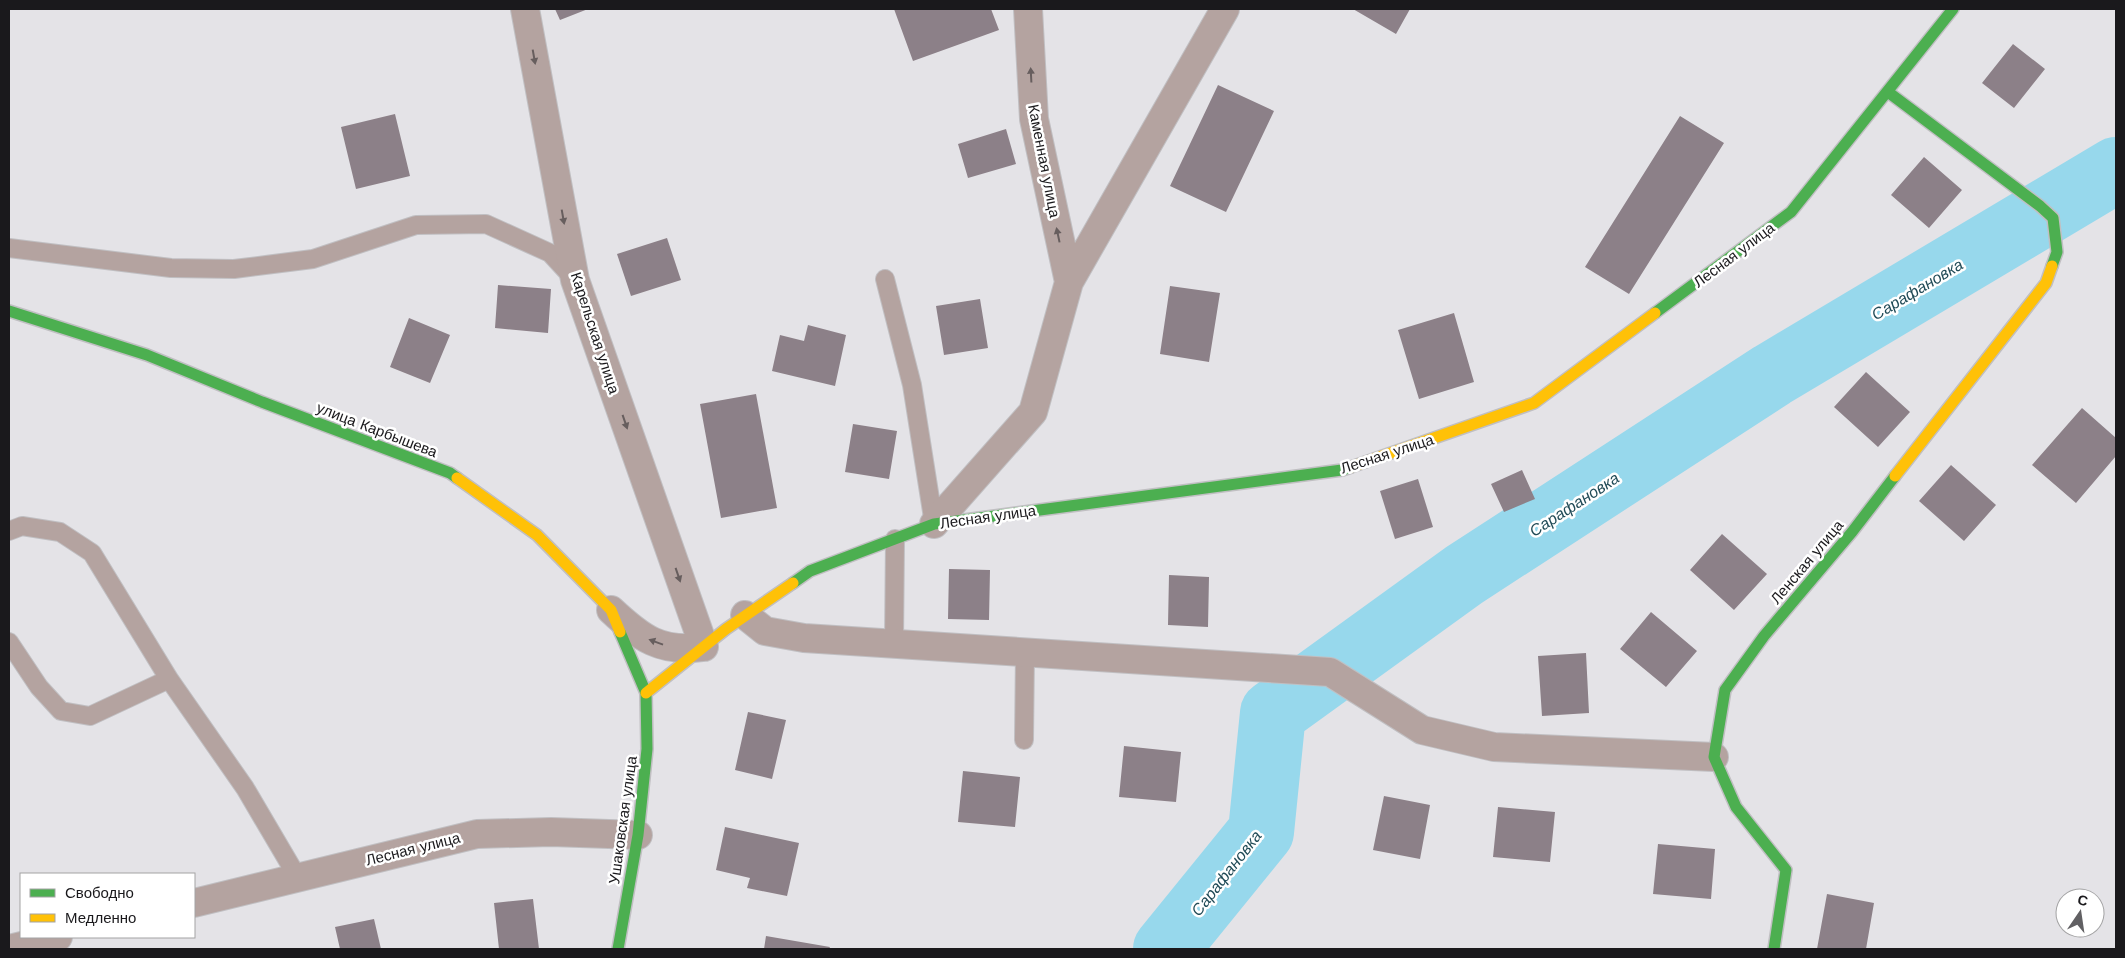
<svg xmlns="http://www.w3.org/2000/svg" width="2125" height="958" font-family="'Work Sans',sans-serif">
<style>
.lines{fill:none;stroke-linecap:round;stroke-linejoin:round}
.river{stroke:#97d8ec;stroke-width:66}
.building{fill:#8c8088}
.lane-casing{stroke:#c0bfc2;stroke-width:20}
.street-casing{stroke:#c0bfc2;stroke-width:30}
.fast-casing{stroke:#c0bfc2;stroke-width:14}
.slow-casing{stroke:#c0bfc2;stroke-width:14}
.lane{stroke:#b4a3a0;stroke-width:18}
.street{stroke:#b4a3a0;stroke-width:28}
.fast{stroke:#4caf50;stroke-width:11}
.slow{stroke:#ffc107;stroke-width:11}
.oneway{fill:#675e5e}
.labels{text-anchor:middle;stroke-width:5;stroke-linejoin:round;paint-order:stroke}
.street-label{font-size:15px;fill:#1a191c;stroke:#fff}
.water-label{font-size:16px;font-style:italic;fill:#214b57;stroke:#fff}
</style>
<rect width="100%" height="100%" fill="#e4e3e7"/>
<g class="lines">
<path class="river" d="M1166 949 1261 832 1273 713 1464 575 1772 375 2116 170"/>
</g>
<path class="building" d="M555 9H588L560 20Z
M894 9H991L999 30 913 61Z
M1353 9H1410L1396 34Z
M2013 44 2045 69 2014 108 1982 83Z
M1218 85 1274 111 1226 212 1170 186Z
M395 114 410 176 356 189 341 127Z
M1680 116 1724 143 1629 294 1585 267Z
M1006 129 1016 164 968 178 958 144Z
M1924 157 1962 190 1929 228 1891 195Z
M667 238 681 280 631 296 617 254Z
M498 285 551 289 548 333 495 328Z
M1170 286 1220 293 1209 362 1160 354Z
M980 299 988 348 944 355 936 306Z
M1454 313 1474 382 1419 399 1398 330Z
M409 318 450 335 430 383 390 367Z
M808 325 846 335 835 386 772 371 780 335 804 341Z
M1866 372 1910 412 1878 447 1834 407Z
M756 394 777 508 721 518 700 404Z
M2082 408 2116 438V456L2076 503 2032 465Z
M853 424 897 431 889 479 845 472Z
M1951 465 1996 505 1964 541 1919 501Z
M1522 470 1535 499 1504 512 1491 484Z
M1418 479 1433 527 1395 539 1380 491Z
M1722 534 1767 574 1734 610 1690 570Z
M949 569 990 570 989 620 948 619Z
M1169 575 1209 577 1208 627 1168 625Z
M1651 612 1697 651 1666 687 1620 649Z
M1586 653 1589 713 1542 716 1538 656Z
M748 712 786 720 772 779 735 770Z
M1124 746 1181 752 1176 802 1119 797Z
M963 771 1020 777 1015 827 958 822Z
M1384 796 1430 805 1420 859 1373 850Z
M1498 807 1555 812 1550 862 1493 857Z
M725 827 799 843 787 896 747 888 750 878 716 870Z
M1658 844 1715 849 1711 899 1653 894Z
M1827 894 1874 903 1866 949H1817Z
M533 899 539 949H499L494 903Z
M374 919 381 949H340L335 927Z
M766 936 830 947 829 949H764Z"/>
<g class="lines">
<g class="lane-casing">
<path id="lane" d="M9 248 171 268 234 269 313 259 416 225 486 224 550 253 573 278
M885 279 912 385 934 524
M9 531 22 526 60 532 92 553 169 679 245 788 298 878
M9 642 39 687 61 711 90 716 169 679
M894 643 895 539
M1024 740 1025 652"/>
</g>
<g class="street-casing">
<path id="street" d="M525 9 575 280 704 647C660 653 641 638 611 610
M1028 9 1034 119 1069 282
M934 524 1033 412 1069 282 1225 9
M745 615 765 631 804 638 1330 672 1422 730 1494 747 1714 757
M194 903 477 834 551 832 638 835
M9 949 58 937"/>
</g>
<g class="fast-casing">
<path id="fast" d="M1888 92 2040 206 2053 218 2057 252 2052 266
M9 311 147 355 262 402 450 473 457 478
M1655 313 1791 212 1953 9
M793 583 810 571 934 524 1342 470 1351 467
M618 949 638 835 647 749 646 693 620 632
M1774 949 1786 870 1736 807 1714 757 1725 690 1764 636 1852 532 1895 476"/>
</g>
<g class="slow-casing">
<path id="slow" d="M1351 467 1534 403 1655 313
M1895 476 2046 283 2052 266
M457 478 537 535 611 610 620 632
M646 693 726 629 793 583"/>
</g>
<use href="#lane" class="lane"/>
<use href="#street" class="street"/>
<use href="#fast" class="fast"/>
<use href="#slow" class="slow"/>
</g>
<defs><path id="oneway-solid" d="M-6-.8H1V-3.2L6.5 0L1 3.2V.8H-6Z" transform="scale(1.25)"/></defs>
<g class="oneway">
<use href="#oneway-solid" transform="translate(534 57) rotate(80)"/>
<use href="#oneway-solid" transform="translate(1031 75) rotate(-93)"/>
<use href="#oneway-solid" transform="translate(563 217) rotate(80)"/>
<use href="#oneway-solid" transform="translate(1058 235) rotate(-102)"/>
<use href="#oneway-solid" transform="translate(625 422) rotate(71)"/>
<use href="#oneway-solid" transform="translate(678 575) rotate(71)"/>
<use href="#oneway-solid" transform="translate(656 642) rotate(-160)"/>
</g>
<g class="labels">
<g class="street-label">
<text transform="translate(1044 161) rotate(79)" y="5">Каменная улица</text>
<text transform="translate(1734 255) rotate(-37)" y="5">Лесная улица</text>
<text transform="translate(595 333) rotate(72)" y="5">Карельская улица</text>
<text transform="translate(377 430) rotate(21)" y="5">улица Карбышева</text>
<text transform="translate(1387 454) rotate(-18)" y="5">Лесная улица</text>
<text transform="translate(988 517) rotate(-8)" y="5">Лесная улица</text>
<text transform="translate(1807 562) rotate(-50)" y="5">Ленская улица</text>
<text transform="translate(623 820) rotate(-82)" y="5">Ушаковская улица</text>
<text transform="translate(413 849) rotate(-14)" y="5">Лесная улица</text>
</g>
<g class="water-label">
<text transform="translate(1917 289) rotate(-31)" y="6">Сарафановка</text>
<text transform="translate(1574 504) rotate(-33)" y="6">Сарафановка</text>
<text transform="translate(1226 873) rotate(-52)" y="6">Сарафановка</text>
</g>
</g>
<rect width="2125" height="958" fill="none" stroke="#1a191c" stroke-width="20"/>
<rect x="20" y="873" width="175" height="65" fill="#ffffff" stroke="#a3a3a4"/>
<rect x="30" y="889" width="25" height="8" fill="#4caf50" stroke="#a3a3a4"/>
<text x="65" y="898" font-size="15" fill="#1a191c">Свободно</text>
<rect x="30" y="914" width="25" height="8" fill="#ffc107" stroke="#a3a3a4"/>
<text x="65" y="923" font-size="15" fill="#1a191c">Медленно</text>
<g transform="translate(2080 913) rotate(13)"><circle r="24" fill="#ffffff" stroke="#a3a3a4"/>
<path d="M0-4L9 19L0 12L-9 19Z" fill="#616063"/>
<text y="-8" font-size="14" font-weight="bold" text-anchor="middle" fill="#1a191c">С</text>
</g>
</svg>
